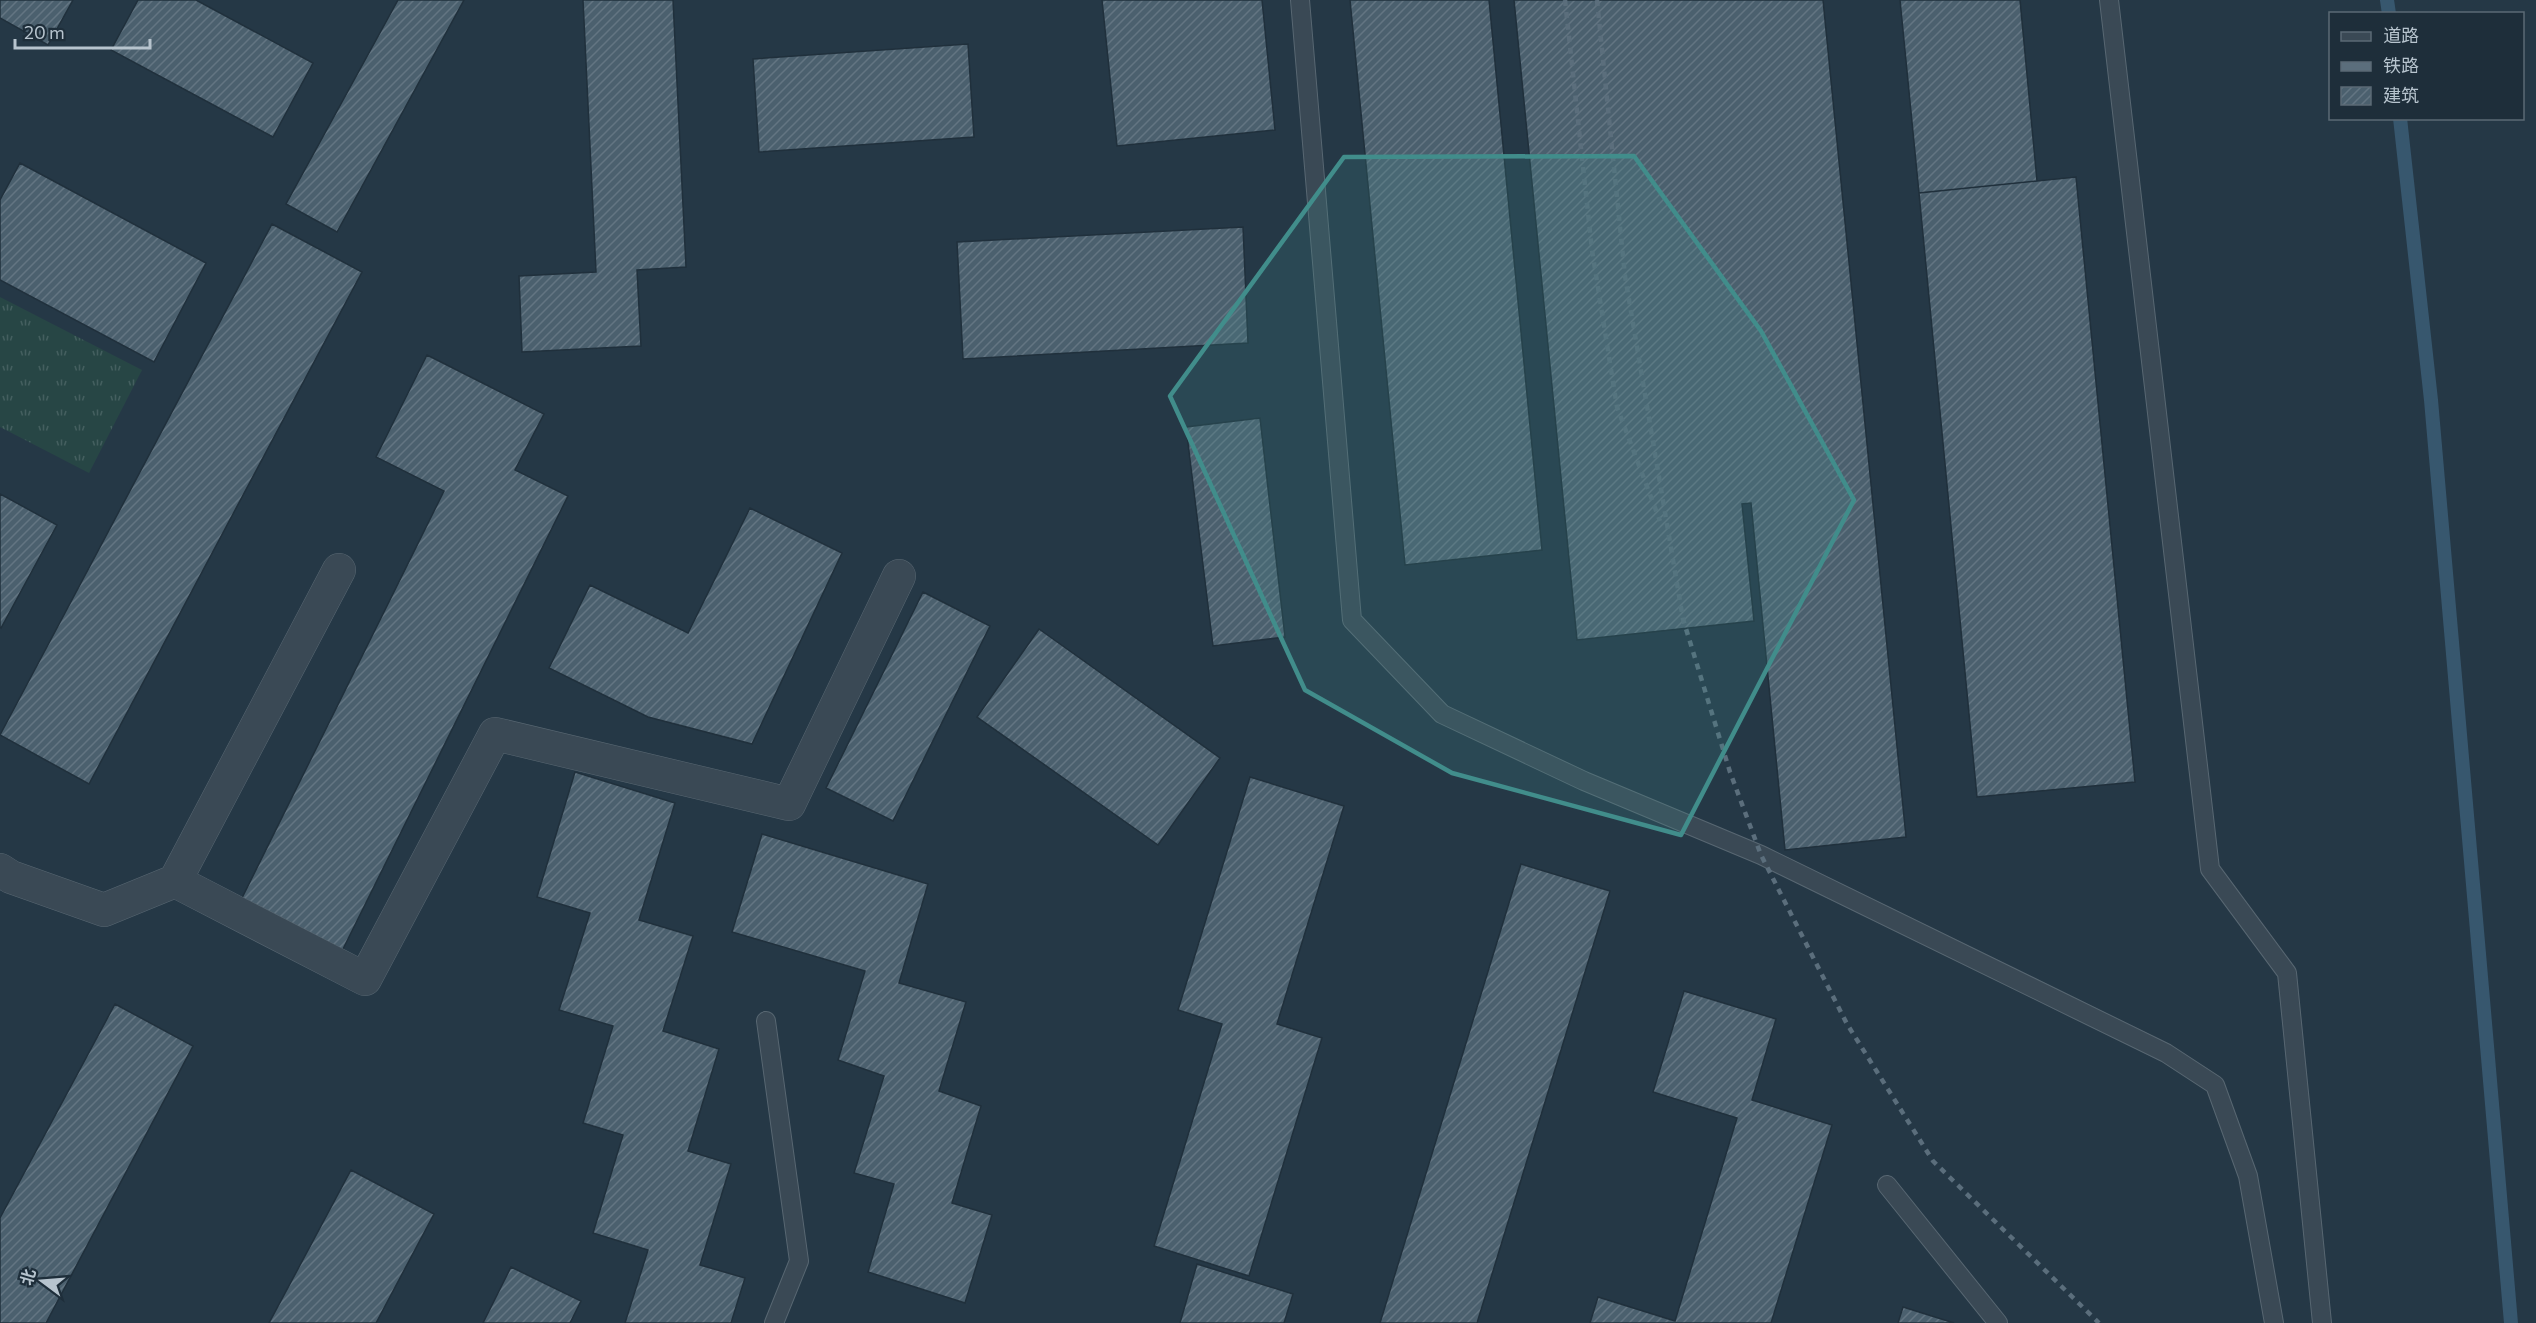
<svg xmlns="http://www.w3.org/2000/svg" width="2536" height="1323" font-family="Commissioner,'Noto Sans SC',sans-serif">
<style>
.grass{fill:url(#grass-tufts)}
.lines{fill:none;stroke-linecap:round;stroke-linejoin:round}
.stream{stroke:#37576e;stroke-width:14}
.building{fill:url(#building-hatch);stroke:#20303c;stroke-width:1.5}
.lane-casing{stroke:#586772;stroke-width:20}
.street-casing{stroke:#586772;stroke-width:34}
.lane{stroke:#3a4955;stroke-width:18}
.street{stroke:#3a4955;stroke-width:33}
.rail{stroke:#5b6e7c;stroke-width:4.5;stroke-dasharray:6 6;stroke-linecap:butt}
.marked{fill:#418d8b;fill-opacity:0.2;stroke:#418d8b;stroke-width:4.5;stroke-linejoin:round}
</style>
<defs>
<pattern id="grass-tufts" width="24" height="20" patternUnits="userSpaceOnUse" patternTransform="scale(1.5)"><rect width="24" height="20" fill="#274645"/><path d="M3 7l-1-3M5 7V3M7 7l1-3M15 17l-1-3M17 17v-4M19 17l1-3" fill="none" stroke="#445f5f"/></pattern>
<pattern id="building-hatch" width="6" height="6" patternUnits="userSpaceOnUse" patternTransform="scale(1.5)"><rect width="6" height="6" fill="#4b606e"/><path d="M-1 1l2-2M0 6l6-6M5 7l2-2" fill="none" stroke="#637582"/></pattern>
</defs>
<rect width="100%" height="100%" fill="#253846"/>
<path class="grass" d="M0 297 142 370 89 473 0 427Z"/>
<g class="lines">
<path class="stream" d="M2387 0 2389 14
M2400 118 2431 400 2511 1323"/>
</g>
<path class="building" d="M0 0H73L48 45 0 18Z
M138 0H196L313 63 273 137 111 50Z
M398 0H464L337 232 286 204Z
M583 0H673L686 267 637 270 641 346 522 352 519 276 596 272Z
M1102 0H1262L1275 130 1117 146Z
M1350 0H1489L1542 550 1405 565Z
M1514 0H1823L1906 837 1785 850 1751 503 1742 504 1754 621 1577 640Z
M1900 0H2020L2037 181 1919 193Z
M968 44 974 137 759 152 753 59Z
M20 163 206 263 154 362 0 280V200Z
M2076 177 2135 782 1977 797 1919 193Z
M272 224 362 272 89 784 0 735Z
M1243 227 1248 343 963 359 957 242Z
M427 355 544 414 515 470 568 496 342 951 241 900 444 491 376 457Z
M1260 418 1285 637 1213 646 1186 427Z
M0 494 57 525 1 628 0 627Z
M750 508 842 553 752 744 648 717 549 668 590 585 688 633Z
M923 592 990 626 893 821 826 788Z
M1039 629 1220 758 1158 845 977 717Z
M575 772 675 803 639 920 693 936 663 1031 719 1049 688 1151 731 1164 700 1265 745 1278 731 1323H625L648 1250 593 1233 623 1135 583 1123 613 1026 559 1010 590 913 537 897Z
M1250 777 1344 806 1277 1024 1322 1038 1249 1276 1154 1246 1222 1024 1178 1010Z
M762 834 928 884 899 983 966 1002 939 1091 981 1106 952 1203 992 1215 965 1303 868 1272 894 1184 854 1173 884 1076 838 1060 865 971 732 932Z
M1521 864 1610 891 1477 1323H1380Z
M1684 991 1776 1019 1752 1100 1832 1125 1771 1323H1590L1598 1297 1675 1321 1737 1118 1653 1092Z
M115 1004 193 1046 46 1323H0V1218Z
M351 1170 434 1214 376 1323H269Z
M1197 1264 1293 1294 1284 1323H1180Z
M511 1267 581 1301 570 1323H483Z
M1903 1307 1954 1323H1898Z"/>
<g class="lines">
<g class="lane-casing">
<path id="lane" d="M1300 0 1352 620 1442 714 1584 781 1761 855 2166 1053 2215 1085 2248 1176 2274 1323
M2109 0 2210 869 2287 973 2322 1323
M766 1021 799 1261 774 1323
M1887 1185 1998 1323"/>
</g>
<g class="street-casing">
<path id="street" d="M0 870 11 877 104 910 175 881 339 570
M175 881 365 979 495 734 789 804 899 576"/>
</g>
<use href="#lane" class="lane"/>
<use href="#street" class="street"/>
<path class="rail" d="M1565 0 1592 250 1617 407 1660 521
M1597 0 1625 276 1683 619 1730 772 1761 855 1847 1024 1933 1161 2099 1323"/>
</g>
<path class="marked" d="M1634 156 1761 331 1854 500 1681 835 1452 773 1305 690 1170 396 1344 157Z"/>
<rect x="2329" y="12" width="195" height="108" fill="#1e2e3a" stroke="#5b6a75" stroke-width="1.5"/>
<rect x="2341" y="32" width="30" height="9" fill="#3a4955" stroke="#5b6a75" stroke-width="1.5"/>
<text x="2383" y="42" font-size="18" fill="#b7c4ce">道路</text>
<rect x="2341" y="62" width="30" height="9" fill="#5b6e7c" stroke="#5b6a75" stroke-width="1.5"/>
<text x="2383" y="72" font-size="18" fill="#b7c4ce">铁路</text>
<rect x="2341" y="87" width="30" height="18" fill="url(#building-hatch)" stroke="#5b6a75" stroke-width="1.5"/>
<text x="2383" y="102" font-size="18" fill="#b7c4ce">建筑</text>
<g transform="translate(42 1281) rotate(286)" stroke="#1e2e3a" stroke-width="4.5" paint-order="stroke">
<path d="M0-4.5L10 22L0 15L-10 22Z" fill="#b7c4ce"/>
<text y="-9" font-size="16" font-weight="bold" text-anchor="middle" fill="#b7c4ce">北</text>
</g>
<path d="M15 39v9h135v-9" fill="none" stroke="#b7c4ce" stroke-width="3"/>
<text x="24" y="39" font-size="18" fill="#b7c4ce" stroke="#1e2e3a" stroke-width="4.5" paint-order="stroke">20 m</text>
</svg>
